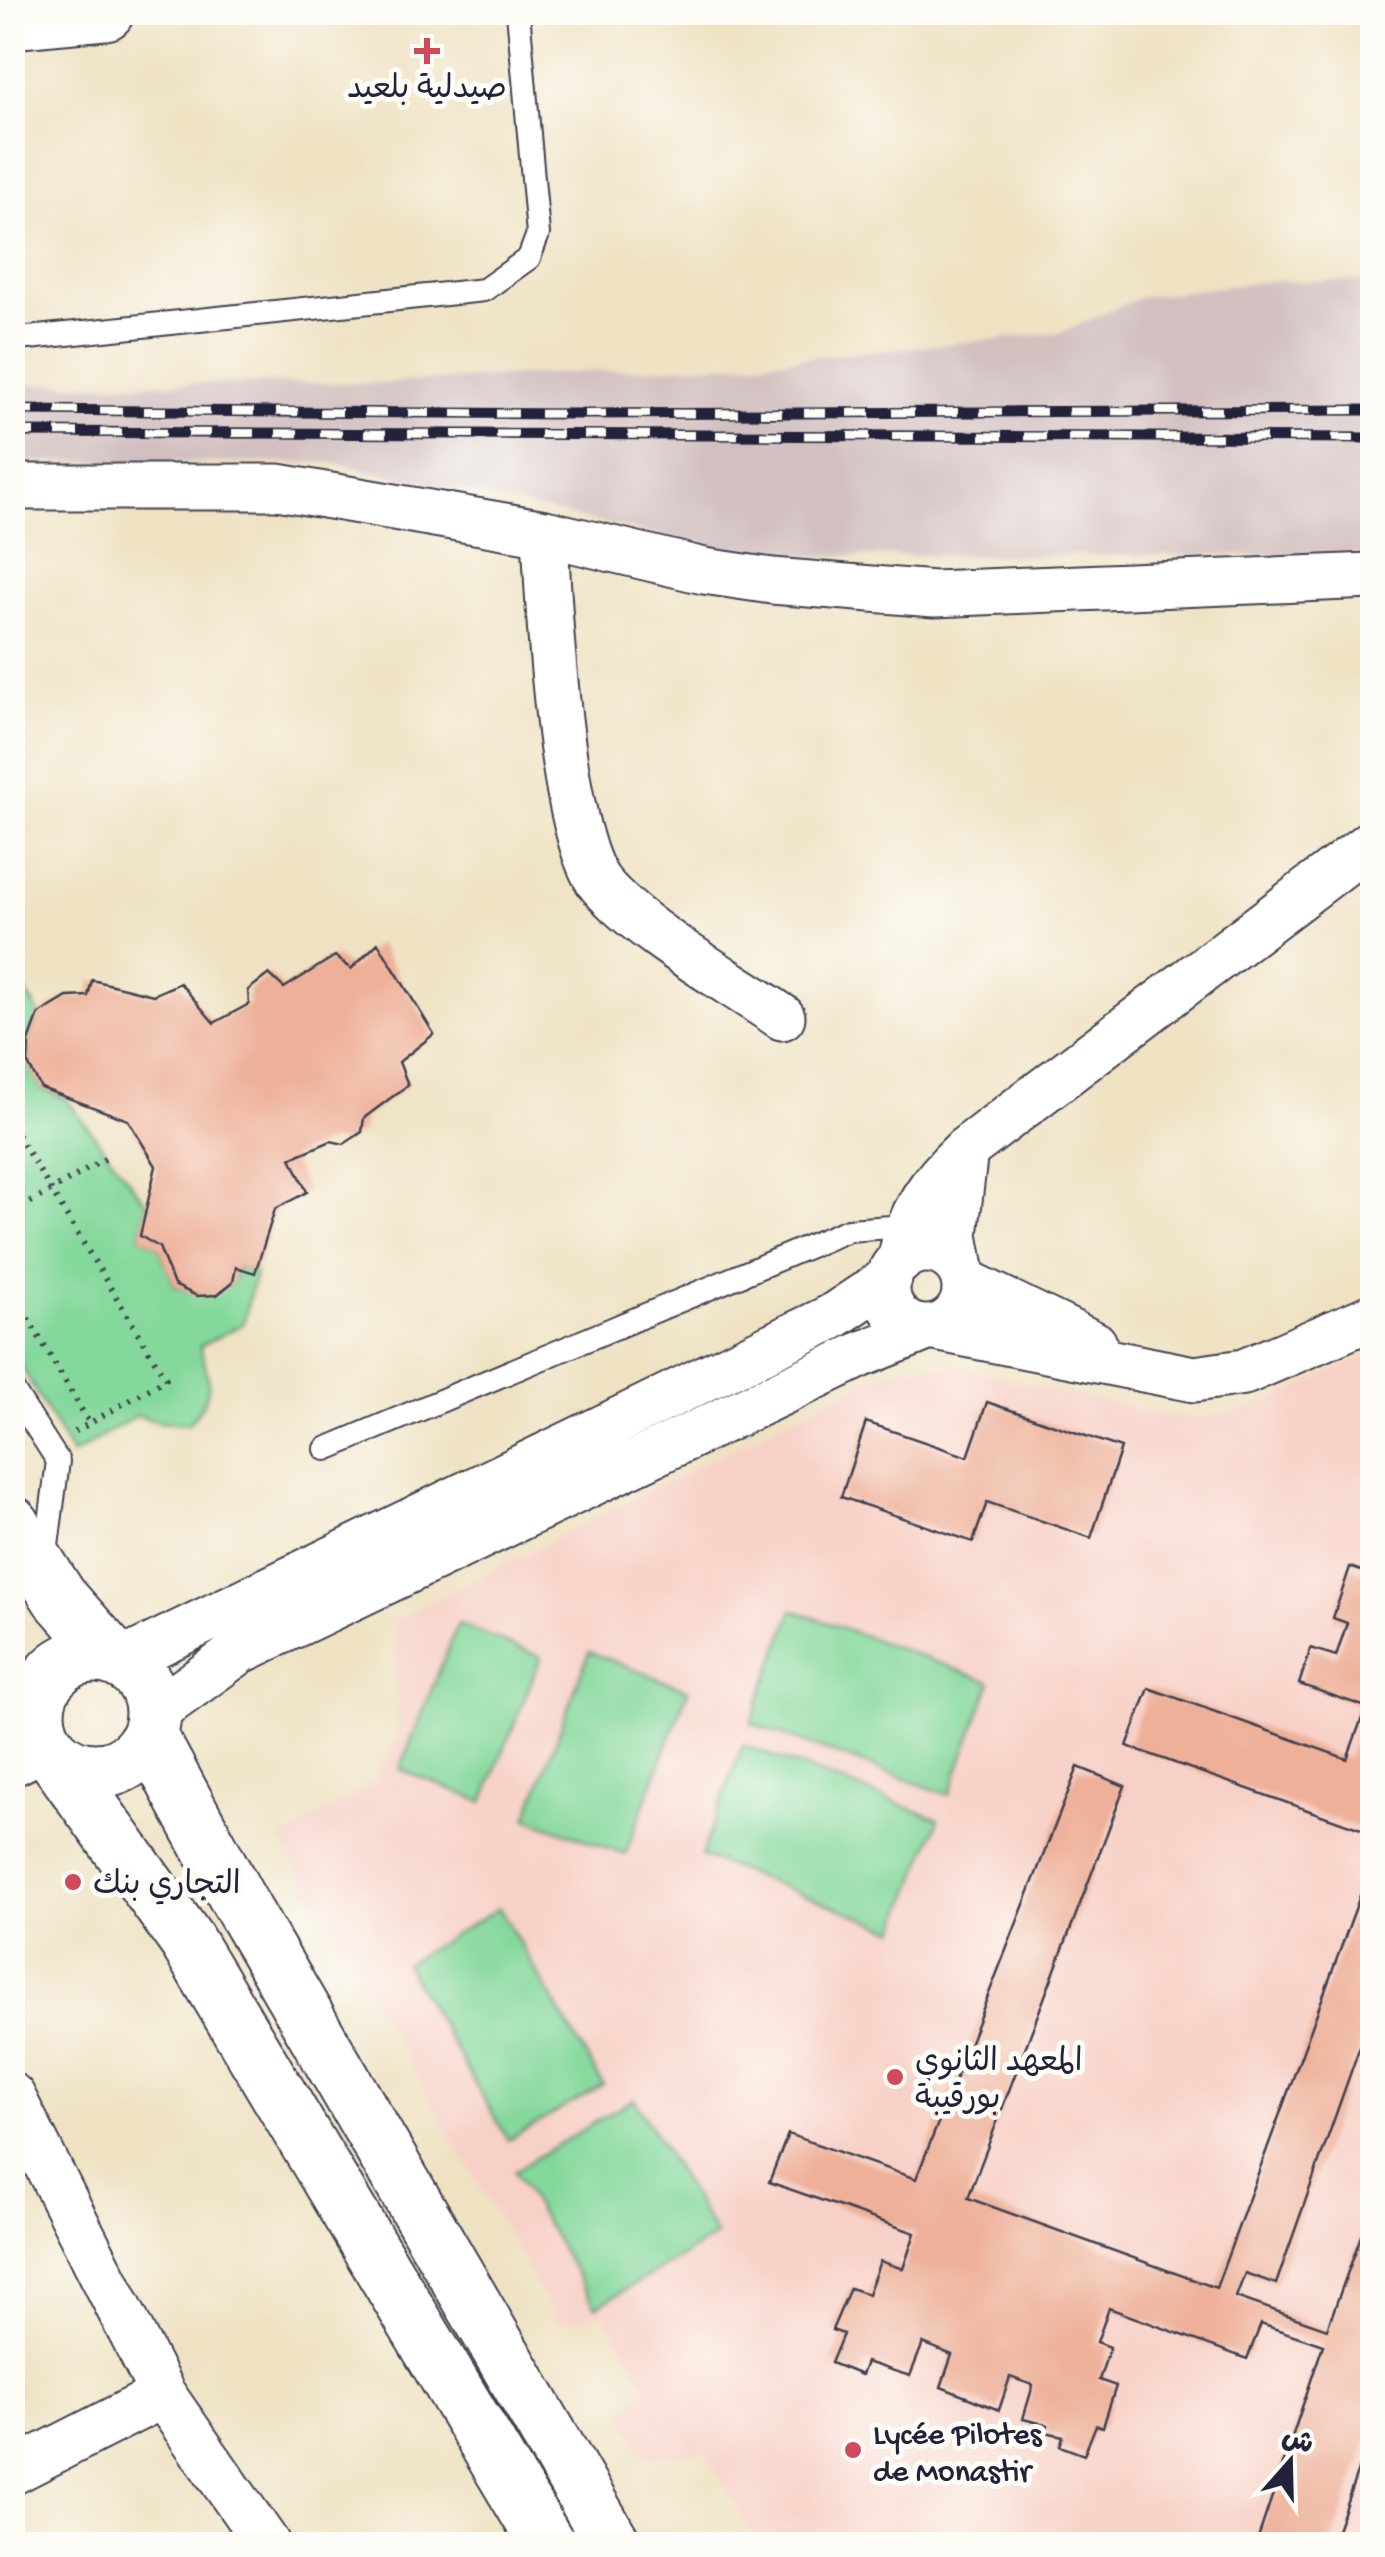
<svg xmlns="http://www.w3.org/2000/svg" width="1385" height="2557" font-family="'Gochi Hand','Playpen Sans Arabic',sans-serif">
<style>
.built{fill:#f7d1c7}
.industrial{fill:#d2bfc0}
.green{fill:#84d89b;stroke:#537d6b;stroke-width:2.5}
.building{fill:#eeb099}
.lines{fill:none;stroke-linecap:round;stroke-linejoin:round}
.service-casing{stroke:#413f4f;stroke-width:26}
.minor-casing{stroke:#413f4f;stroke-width:49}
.tertiary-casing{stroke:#413f4f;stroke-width:59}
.secondary-casing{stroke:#413f4f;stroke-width:59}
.primary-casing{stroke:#413f4f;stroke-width:59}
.path{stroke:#413f4f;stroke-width:6;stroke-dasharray:2.5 8;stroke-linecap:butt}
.service{stroke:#fff;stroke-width:22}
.minor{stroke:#fff;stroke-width:45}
.tertiary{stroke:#fff;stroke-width:55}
.secondary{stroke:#fff;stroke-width:55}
.primary{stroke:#fff;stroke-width:55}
.rail-casing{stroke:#22223b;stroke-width:11}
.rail{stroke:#fdfcf7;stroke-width:8;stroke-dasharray:22;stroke-linecap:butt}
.poi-dot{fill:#d1495b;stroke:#fdfcf7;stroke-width:4}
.labels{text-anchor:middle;stroke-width:10;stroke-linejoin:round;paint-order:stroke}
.poi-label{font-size:32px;fill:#22223b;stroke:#fdfcf7;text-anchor:start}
</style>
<rect width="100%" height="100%" fill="#fdfcf7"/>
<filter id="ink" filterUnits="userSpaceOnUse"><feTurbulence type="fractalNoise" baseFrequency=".01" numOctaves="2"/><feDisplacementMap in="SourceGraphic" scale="20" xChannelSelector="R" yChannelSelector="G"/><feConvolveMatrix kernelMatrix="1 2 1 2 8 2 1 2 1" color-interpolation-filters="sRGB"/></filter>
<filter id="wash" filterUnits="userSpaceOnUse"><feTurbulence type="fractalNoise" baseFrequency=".0048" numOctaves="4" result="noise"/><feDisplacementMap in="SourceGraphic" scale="40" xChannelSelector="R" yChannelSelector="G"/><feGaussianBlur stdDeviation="2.25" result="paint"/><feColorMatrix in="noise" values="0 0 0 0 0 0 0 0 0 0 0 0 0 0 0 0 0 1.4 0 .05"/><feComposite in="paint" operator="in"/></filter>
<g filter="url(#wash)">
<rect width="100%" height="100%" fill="#efe2c3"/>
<path class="built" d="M1372 1353V2544H757L706 2452 646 2458 623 2416 647 2387 604 2314 558 2323 281 1840 375 1782 398 1735 394 1621 859 1384 904 1367 955 1366 1165 1416 1202 1418 1251 1409Z"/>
<path class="industrial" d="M1268 281H1372V555L748 556 336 463 13 462V384L387 383 746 363 1061 333 1141 297Z"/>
<path class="green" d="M12 969 39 1014 29 1041 28 1064 41 1088 66 1099 147 1204 140 1236 159 1247 174 1285C199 1297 211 1300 233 1282L236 1267 255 1273 243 1324 200 1346C210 1383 216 1393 188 1424L158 1422 137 1415 72 1455 13 1352Z
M793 1610 991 1682 949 1795 751 1723Z
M458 1624 541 1657 483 1802 400 1769Z
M589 1652 688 1690 625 1855 527 1818Z
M743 1745 939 1819 896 1930 701 1856Z
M499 1908 603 2085 508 2140 405 1964Z
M634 2099 716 2236 596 2307 514 2171Z"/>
<g id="blocks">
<path class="building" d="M378 943 434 1034 399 1062 408 1085 364 1118 362 1132 344 1144 331 1141 291 1158 307 1192 275 1209 255 1273 236 1267 233 1282 217 1295 197 1296 174 1285 159 1247 140 1236 156 1166 128 1120 41 1088 28 1064 29 1041 39 1014 67 997 88 996 92 980 153 995 180 983 214 1023 249 1004 248 990 269 974 284 988 335 956 351 969Z
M987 1402 1121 1448 1091 1538 987 1502 973 1542 841 1497 866 1422 968 1457Z
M1350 1567 1372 1575V1833L1127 1746 1149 1688 1347 1759 1366 1707 1299 1684 1311 1648 1336 1656 1347 1623 1333 1618Z
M1078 1767 1125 1786 968 2198 1216 2288 1372 1863V2012L1276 2284 1245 2273 1236 2297 1327 2329 1372 2206V2430L1332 2544H1256L1323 2345 1261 2324 1247 2359 1109 2308 1097 2342 1110 2347 1099 2380 1116 2386 1103 2427 1096 2425 1084 2455 1060 2446 1063 2436 1046 2432 1048 2425 1023 2419 1033 2385 1010 2377 999 2410 941 2387 952 2355 923 2343 910 2376 866 2362 861 2375 831 2363 843 2334 832 2330 850 2288 868 2294 880 2261 903 2269 915 2233 769 2182 788 2134 916 2179Z"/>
</g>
</g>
<g filter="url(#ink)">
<use href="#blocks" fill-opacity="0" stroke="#413f4f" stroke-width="2.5"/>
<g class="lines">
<g class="service-casing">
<path id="service" d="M28 338 484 290 529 258 538 234 518 12
M12 1389 58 1461 45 1561
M326 1449 848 1230 906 1226"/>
</g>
<g class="minor-casing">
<path id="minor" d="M12 487H278L545 533 704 571 772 581 934 594 1372 576
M545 533C548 602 560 839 602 886 644 934 728 980 782 1017
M887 1289a39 39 0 1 1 78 0a39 39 0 1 1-78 0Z
M900 1261C909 1213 930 1183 965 1150L1372 842
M962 1274 955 1235 965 1150
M964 1281 1094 1344
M935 1328 1194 1379 1244 1372 1372 1317
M120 1662 832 1317 889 1279
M154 1713 240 1651 860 1355 927 1328
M12 2096 163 2395 267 2544
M12 2472 163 2395"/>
</g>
<g class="tertiary-casing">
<path id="tertiary" d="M12 1758 44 1742"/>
</g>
<g class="secondary-casing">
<path id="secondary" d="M12 21 106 12"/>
</g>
<g class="primary-casing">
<path id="primary" d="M12 1524 59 1597 112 1657
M37 1713a58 58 0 1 1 116 0a58 58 0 1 1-116 0Z
M149 1735 238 1900 613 2544
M55 1757 187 1941 547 2544"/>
</g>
<path class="path" d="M12 1126 166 1379 73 1433
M12 1213 110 1156
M12 1291 90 1424"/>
<use href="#service" class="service"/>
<use href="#minor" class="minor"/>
<use href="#tertiary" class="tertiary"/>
<use href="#secondary" class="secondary"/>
<use href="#primary" class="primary"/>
<g class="rail-casing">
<path id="rail" d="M12 410 580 414 1372 410
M12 432 1372 438"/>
</g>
<use href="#rail" class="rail"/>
</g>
</g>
<g class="poi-dot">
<path d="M422 36h10v10h10v10h-10v10h-10v-10h-10v-10h10z"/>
<circle cx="73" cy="1882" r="10"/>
<circle cx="895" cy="2077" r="10"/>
<circle cx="853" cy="2450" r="10"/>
</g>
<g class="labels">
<g class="poi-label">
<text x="427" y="97" text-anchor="middle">صيدلية بلعيد</text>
<text x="93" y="1893">التجاري بنك</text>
<text x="915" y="2070">المعهد الثانوي<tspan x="915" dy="37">بورقيبة</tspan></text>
<text x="873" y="2443">Lycée Pilotes<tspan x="873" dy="37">de Monastir</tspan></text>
</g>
</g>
<rect width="1385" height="2557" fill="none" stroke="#fdfcf7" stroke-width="50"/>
<g transform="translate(1290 2462) rotate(20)" stroke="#fdfcf7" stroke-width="8" paint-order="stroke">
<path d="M0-8L18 38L0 25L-18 38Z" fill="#22223b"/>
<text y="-15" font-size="28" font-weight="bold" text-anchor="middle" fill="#22223b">ش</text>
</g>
</svg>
